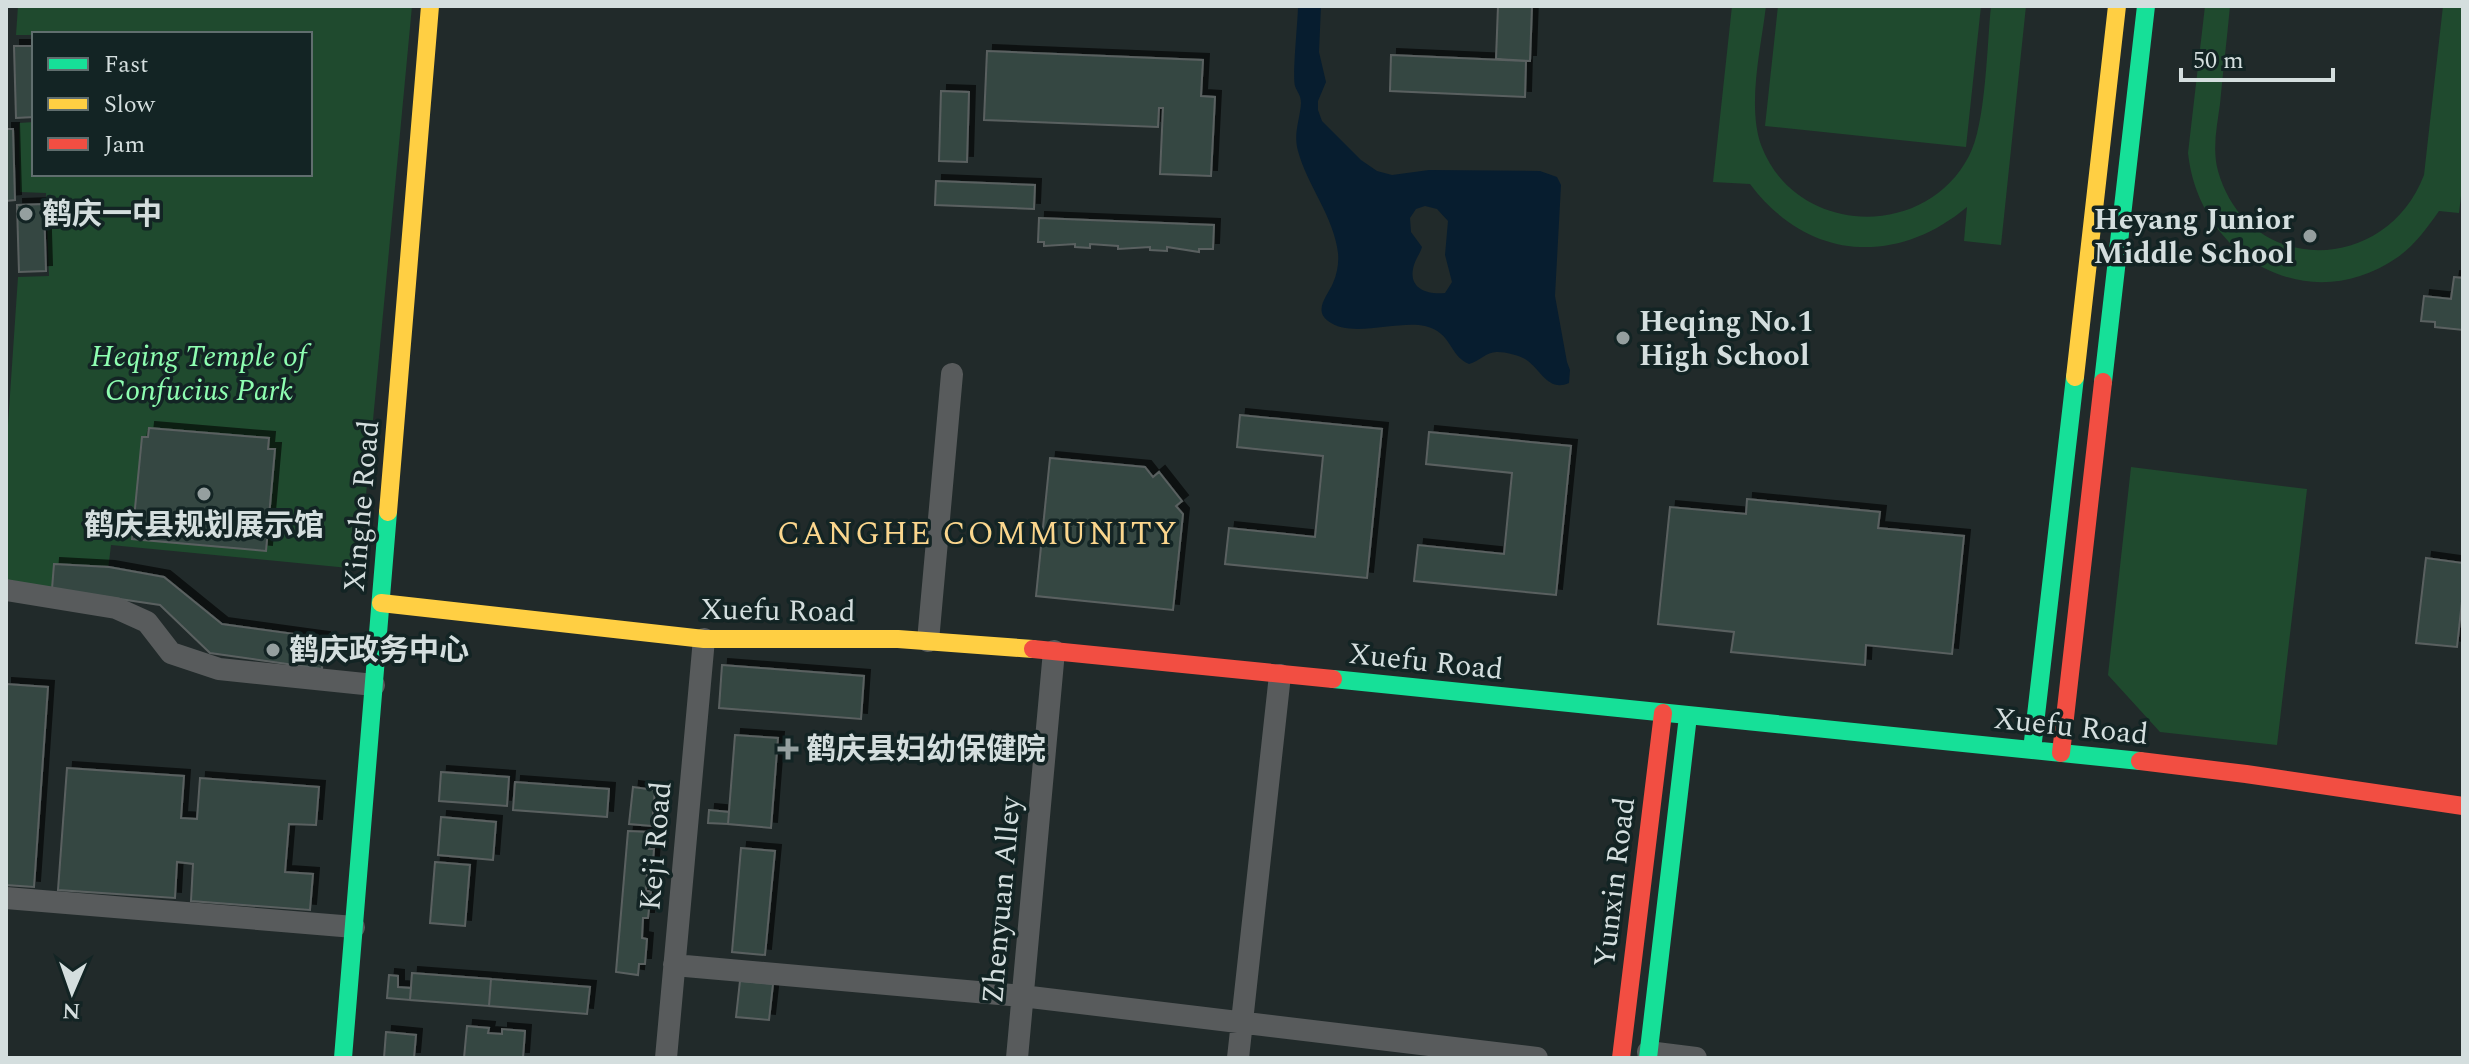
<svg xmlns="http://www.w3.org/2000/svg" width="2469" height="1064" font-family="Spectral,'Noto Sans SC',serif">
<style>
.green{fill:#1f4a2e}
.water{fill:#071d2f;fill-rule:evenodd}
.building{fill:#354643;stroke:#5a6160;stroke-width:2;filter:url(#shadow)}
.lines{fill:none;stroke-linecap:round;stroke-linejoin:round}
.street{stroke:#585b5c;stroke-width:22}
.fast{stroke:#16e098;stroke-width:18}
.slow{stroke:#ffcf43;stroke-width:18}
.jam{stroke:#f24e42;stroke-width:18}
.poi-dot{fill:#959f9f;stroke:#132424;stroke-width:3}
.labels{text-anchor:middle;stroke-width:7;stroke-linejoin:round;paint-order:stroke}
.poi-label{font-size:30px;font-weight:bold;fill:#d4dede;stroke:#132424;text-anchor:start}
.park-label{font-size:30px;font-style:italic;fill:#8efeb1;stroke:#132424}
.street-label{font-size:30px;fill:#d4dede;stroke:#132424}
.neighbourhood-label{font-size:32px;letter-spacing:2px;fill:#fbd68d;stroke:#132424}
</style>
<defs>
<filter id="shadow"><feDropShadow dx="6" dy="-6" stdDeviation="0" flood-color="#0009"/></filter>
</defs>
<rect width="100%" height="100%" fill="#212a2a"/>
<path class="green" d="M18 6H412L359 569 111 545 105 596 6 583V454L18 277 49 276 46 193 20 192 19 123 34 122V174H310V34L16 35Z
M1732 6H1766C1761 48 1747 105 1761 145 1795 236 1925 241 1969 156 1986 125 1987 44 1991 6H2026L2001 245 1964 241 1967 207C1895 267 1807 260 1750 184L1713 182Z
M1778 6H1981L1966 147 1765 126Z
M2205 6H2230C2227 39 2223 71 2220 104 2217 126 2212 149 2218 171 2248 277 2386 275 2424 175L2443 6H2463V179L2459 213 2439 211C2427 228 2415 245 2398 257 2308 320 2199 257 2188 153Z
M2131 467 2307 489 2277 745 2160 732 2108 675Z"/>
<path class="water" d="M1298 6H1321L1319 52 1326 82 1318 101V110L1322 121 1361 160 1377 171 1392 175 1429 170 1540 171 1557 177 1561 185 1555 296 1567 362 1570 370 1569 383C1549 392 1541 371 1528 361 1522 356 1506 352 1498 352 1487 351 1480 361 1469 364 1448 355 1453 333 1425 326 1397 320 1351 339 1328 321 1313 310 1328 295 1333 283 1337 274 1339 263 1338 253 1334 217 1307 185 1298 151 1293 133 1300 120 1301 103 1301 95 1297 92 1295 86 1292 75 1298 21 1298 6ZM1425 206 1437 209 1448 221 1445 255 1452 282 1445 293C1426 295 1407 288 1414 265 1416 258 1420 254 1422 247L1411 232 1410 218 1416 209Z"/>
<path class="building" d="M1498 6H1532L1530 61 1496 59Z
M14 46H34V117L16 118Z
M987 51 1203 60 1201 96 1215 97 1211 176 1160 174 1163 108H1159L1158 127 984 120Z
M1391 55 1526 61 1525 97 1390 91Z
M941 91 969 92 967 162 939 161Z
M6 129H13L15 200 6 201Z
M936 181 1035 185 1034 209 935 205Z
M44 204 46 271 19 272 17 205Z
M1039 218 1214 225 1213 249H1199V252L1167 247V251L1150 250V247L1118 249V246L1090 244V248L1075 247V244L1044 246V242H1038Z
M2454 277 2463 278V330L2435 327V322L2421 321 2424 296 2451 299Z
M1240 415 1382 429 1367 578 1225 564 1229 528 1315 537 1323 456 1237 447Z
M149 428 269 438 268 449H275L266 551 132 539 142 437H148Z
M1429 432 1571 446 1556 595 1414 581 1418 545 1504 554 1512 473 1426 464Z
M1050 458 1145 467 1153 477 1159 472 1182 501 1176 506 1183 514 1173 610 1036 596Z
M1747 499 1880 512 1878 528 1964 536 1952 654 1866 645 1865 665 1731 652 1734 632 1658 624 1670 507 1746 514Z
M2426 558 2463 563V592L2457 647 2416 643Z
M54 564 109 567 164 577 222 624 324 638 322 669 210 653 160 605 52 589Z
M722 665 864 676 861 719 719 708Z
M6 684 48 687 34 887 6 885Z
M735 735 778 738 771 828 728 824Z
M67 768 184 776 181 818 197 819 200 778 319 787 316 825 289 824 285 872 313 874 310 910 191 901 193 864 177 862 175 898 58 890Z
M441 772 509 777 507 806 439 801Z
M515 782 609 789 607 817 513 810Z
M633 787 655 790 652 826 629 824Z
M709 810 729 812 728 824 708 823Z
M441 817 496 822 493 860 438 855Z
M628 831 651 832 649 849H654L652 874 647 873 646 891H651L648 918H643L642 938 647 939 645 964H639L638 975 616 972Z
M741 848 775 851 765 955 732 952Z
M435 862 470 865 465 926 430 923Z
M412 973 491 979 489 1006 410 1000Z
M389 975 398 976V987L411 988 410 1000 387 998Z
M491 979 590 987 587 1014 489 1006Z
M740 981 773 984 769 1020 736 1017Z
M467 1026 489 1028 488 1033 502 1034V1029L525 1031 523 1058H464Z
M386 1032 416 1035 414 1058H384Z"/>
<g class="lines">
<path class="street" d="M6 590 116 608 147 622 171 653 219 669 374 685
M928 641 952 374
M6 898 354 927
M674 965 1022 996 1537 1058
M1648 1052 1696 1058
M666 1058 704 639
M1017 1058 1054 651
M1238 1058 1280 675"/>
<path class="fast" d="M2103 382 2146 6
M1333 679 2140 761
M2032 750 2075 377
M343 1058 388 512
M1648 1058 1688 716"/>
<path class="slow" d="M2075 377 2117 6
M388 512 430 6
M381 603 704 639H898L1033 649"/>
<path class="jam" d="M1033 649 1333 679
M2061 753 2103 382
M2140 761 2246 774 2463 806
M1621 1058 1663 713"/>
</g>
<g class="poi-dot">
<circle cx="26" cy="214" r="8"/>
<circle cx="2310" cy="236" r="8"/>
<circle cx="1623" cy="338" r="8"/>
<circle cx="204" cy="494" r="8"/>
<circle cx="273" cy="650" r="8"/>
<path d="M784 737h8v8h8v8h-8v8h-8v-8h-8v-8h8z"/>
</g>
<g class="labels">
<g class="poi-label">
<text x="42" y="224">鹤庆一中</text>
<text x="2294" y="229" text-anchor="end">Heyang Junior<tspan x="2294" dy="34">Middle School</tspan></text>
<text x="1639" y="331">Heqing No.1<tspan x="1639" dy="34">High School</tspan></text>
<text x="204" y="535" text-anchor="middle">鹤庆县规划展示馆</text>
<text x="289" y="660">鹤庆政务中心</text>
<text x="806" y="759">鹤庆县妇幼保健院</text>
</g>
<g class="park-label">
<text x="199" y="366">Heqing Temple of<tspan x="199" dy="34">Confucius Park</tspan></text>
</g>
<g class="street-label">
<text transform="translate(361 506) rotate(-85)" y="10">Xinghe Road</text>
<text transform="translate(778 610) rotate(1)" y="10">Xuefu Road</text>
<text transform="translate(1426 661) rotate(6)" y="10">Xuefu Road</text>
<text transform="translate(2071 726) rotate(6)" y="10">Xuefu Road</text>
<text transform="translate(655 846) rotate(-85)" y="10">Keji Road</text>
<text transform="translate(1614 882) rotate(-83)" y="10">Yunxin Road</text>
<text transform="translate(1001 900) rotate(-85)" y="10">Zhenyuan Alley</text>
</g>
<g class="neighbourhood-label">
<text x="978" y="544">CANGHE COMMUNITY</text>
</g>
</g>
<rect width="2469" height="1064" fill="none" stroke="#d4dede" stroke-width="16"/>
<rect x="32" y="32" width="280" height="144" fill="#132424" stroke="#606e6e" stroke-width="2"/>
<rect x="48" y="58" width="40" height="12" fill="#16e098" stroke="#606e6e" stroke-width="2"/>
<text x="104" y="72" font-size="24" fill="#d4dede">Fast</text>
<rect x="48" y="98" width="40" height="12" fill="#ffcf43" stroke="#606e6e" stroke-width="2"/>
<text x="104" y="112" font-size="24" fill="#d4dede">Slow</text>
<rect x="48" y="138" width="40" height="12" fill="#f24e42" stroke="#606e6e" stroke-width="2"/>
<text x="104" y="152" font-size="24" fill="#d4dede">Jam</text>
<g transform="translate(72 992) rotate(182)" stroke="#132424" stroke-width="6" paint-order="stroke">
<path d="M0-6L14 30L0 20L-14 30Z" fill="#d4dede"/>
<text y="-12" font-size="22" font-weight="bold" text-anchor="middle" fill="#d4dede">N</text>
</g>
<path d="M2181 68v12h152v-12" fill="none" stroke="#d4dede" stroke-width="4"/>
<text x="2193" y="68" font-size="24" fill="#d4dede" stroke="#132424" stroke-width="6" paint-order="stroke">50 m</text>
</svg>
